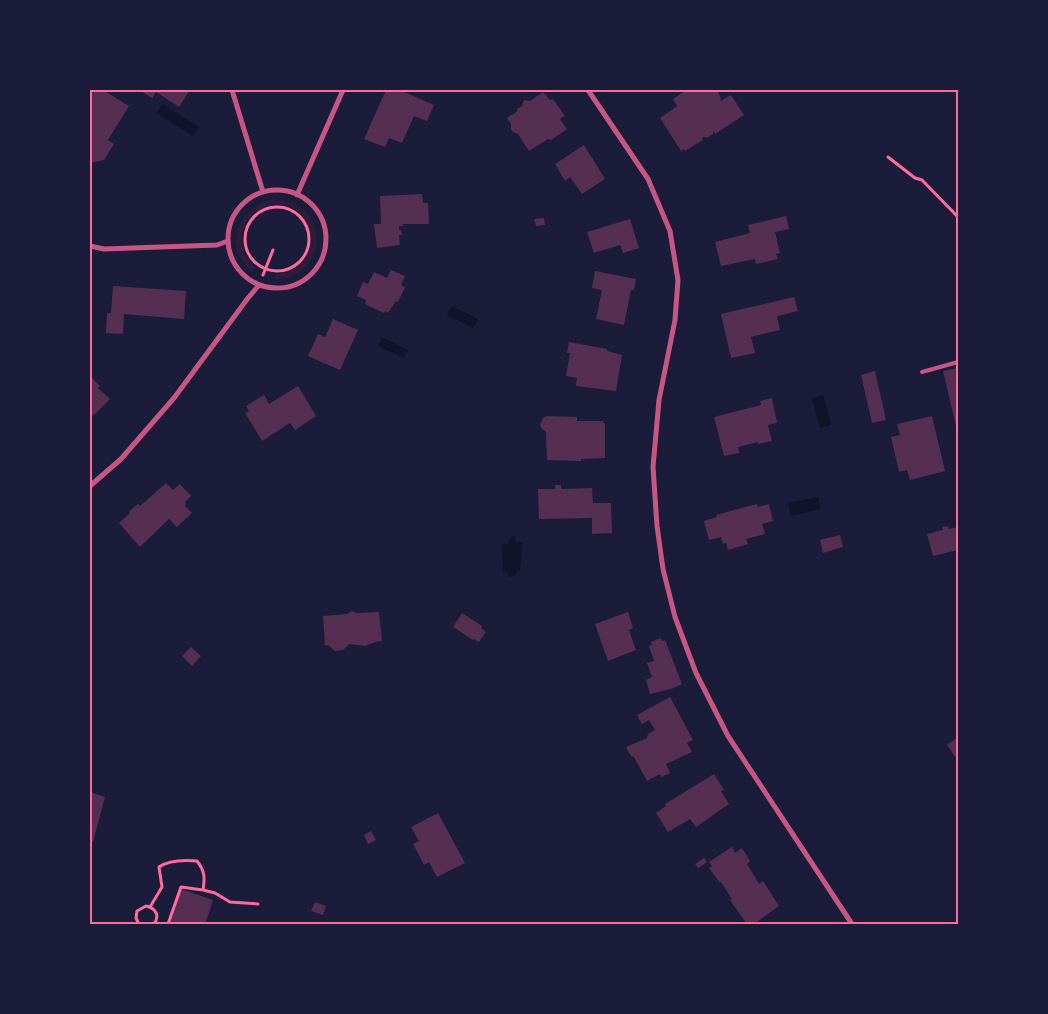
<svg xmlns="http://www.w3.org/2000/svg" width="1048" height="1014" font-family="'PT Sans Narrow',sans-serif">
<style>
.green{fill:#2a1e3b}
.water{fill:#12122b}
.building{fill:#542f53}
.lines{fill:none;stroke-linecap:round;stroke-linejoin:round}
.path{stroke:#ff6b9d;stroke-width:3}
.service{stroke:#c65784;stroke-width:4}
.minor{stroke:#c65784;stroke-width:5}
.neatline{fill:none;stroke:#ff6b9d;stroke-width:2}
</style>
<rect width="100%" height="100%" fill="#1b1b3a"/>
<path class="green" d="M273 199C329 200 333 274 275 280V274C335 270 312 188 264 207 253 211 245 221 242 233 239 246 245 259 255 267L253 272C221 248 237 207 273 199Z"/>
<path class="water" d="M162 104 199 127 193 136 157 113Z
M452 306 478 319 473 328 447 315Z
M382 337 408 350 404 358 378 346Z
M823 395 831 425 820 428 812 398Z
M818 497 821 509 791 516 788 503Z
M514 535 517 543 522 542 520 571 517 570 516 575 509 577 508 572H503L502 544H508L510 538Z"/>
<path class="building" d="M92 90H103L129 106 108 140 114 144 104 160 90 163V93Z
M139 90H190L179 107 156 92 152 98Z
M386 90H400L434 105 427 121 414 116 402 143 389 138 385 147 364 139Z
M686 90H717L721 99 720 101 731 95 744 115 715 134 713 131V134L707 138 704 137 702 138 703 140 685 151 684 149 681 151 660 118 677 106 673 99Z
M543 92 550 100 553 99 565 116 560 119 567 129 551 140 548 139 529 151 518 134 513 132 511 129V124L507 118 518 111 517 109 522 106 524 100 530 101Z
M584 145 605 179 582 194 570 177 565 181 555 164Z
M422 194 423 203H428L429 224H403V226H399V230H401L402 235H399L400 245 377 248 374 224H381L380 196Z
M786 216 789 229 775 232 780 253 776 254 778 259 756 264 755 259 721 266 715 242 750 233 748 225Z
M544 218 545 225 536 226 534 219Z
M630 219 639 248 623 253 620 245 594 253 587 232Z
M391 270 405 276 401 285 405 287 398 302 396 301 388 313 385 311 384 313 365 304 366 300 357 296 363 282 368 284 374 272 387 278Z
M595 271 636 279 634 290H631L624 325 596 319 602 290 592 288Z
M113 286 186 291 184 319 124 314 123 334 106 333 107 313H111Z
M794 297 798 311 777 316 780 330 751 337 755 353 731 358 721 314Z
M333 319 358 330 340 370 308 356 318 334 325 337Z
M569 342 607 349V351L622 355 616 391 576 386 577 378 566 376 570 353H567Z
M958 368V425L956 426 943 371Z
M875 371 886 420 872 423 861 375Z
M90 376 100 386 98 388 110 399 93 416 90 413Z
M298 386 316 416 295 430 290 423 262 441 245 413 249 411 246 406 264 395 269 404Z
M772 398 777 423 768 425 772 441 758 444V442L738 447 739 453 724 456 714 417 761 405 760 401Z
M546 416 577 417V421H603V423H605V458L581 459V461L547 460 546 432 542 429 540 425 543 418Z
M932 416 945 471 910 480 907 470 899 472 891 437 900 435 897 424Z
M166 483 173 490 180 484 191 496 185 502 186 504 185 506 192 513 177 527 169 519 140 547 119 523 130 513 129 511 138 504 140 506Z
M555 485H561V489L592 488 593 503H611L612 533 592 534V518L539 519 538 489H555Z
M757 504 758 507 769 504 773 521 762 524 765 534 746 539 748 544 728 550 726 543 723 544 721 537 709 540 704 521 717 517 716 515Z
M948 526 949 529 958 527V550L933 556 927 534 943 530 942 527Z
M840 535 843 547 823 553 820 540Z
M352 611 357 613 379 612 382 641 375 642 365 646 349 644 343 650 335 651 328 645 325 646 323 616 347 614Z
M628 612 633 628 629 630 636 650 608 661 595 624Z
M462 613 482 626 481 628 486 632 479 642 474 639 473 640 453 627Z
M661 638 662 641 665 640 682 684 674 688 650 694 646 680 652 677 647 663 654 661 649 646 652 645 651 642Z
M191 647 201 656 192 666 182 656Z
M670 697 693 740 687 743 692 752 666 764 670 773 661 777 660 774 647 781 634 757 631 756 626 747 647 738 648 734 655 730 649 720 642 724 637 715Z
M958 737V761L947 745Z
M714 774 724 790 721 791 729 804 696 827 690 819 668 832 656 813 666 806 665 804Z
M90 792 105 797 93 842 90 841Z
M438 813 465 863 437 877 429 862 424 865 413 844 419 841 411 827Z
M371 831 376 840 368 844 364 835Z
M732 847 735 853 742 848 750 861 747 864 759 884 763 881 779 906 754 924H747L730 900 732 899 721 882 720 883 709 868 712 866 709 862Z
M704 858 707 862 698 868 695 864Z
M181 889 213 900 205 924H169Z
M315 902 326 906 323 915 311 911Z"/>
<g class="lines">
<path class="path" d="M888 157 915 178 922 180 958 217
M245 239a32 32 0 1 1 64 0a32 32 0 1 1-64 0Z
M263 275 273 250
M203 890 215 893 230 902 258 904
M150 907 162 887 159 867C169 860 185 860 197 861 205 871 205 878 203 890L181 887 168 924
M139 924 136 918 137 911 146 906C156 908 160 916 154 924"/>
<path class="service" d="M922 372 958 362"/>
<path class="minor" d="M232 90 263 192
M588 90 648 179 670 231 678 280 675 320 659 400 653 467 657 526 663 569 675 617 696 673 728 736 852 924
M228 239a49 49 0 1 1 98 0a49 49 0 1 1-98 0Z
M297 195 343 90
M90 246 104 249 217 245 228 241
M90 486 121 459 174 398 248 298 259 285"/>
</g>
<rect width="1048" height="1014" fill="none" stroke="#1b1b3a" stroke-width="182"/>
<rect x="91" y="91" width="866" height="832" class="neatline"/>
</svg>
